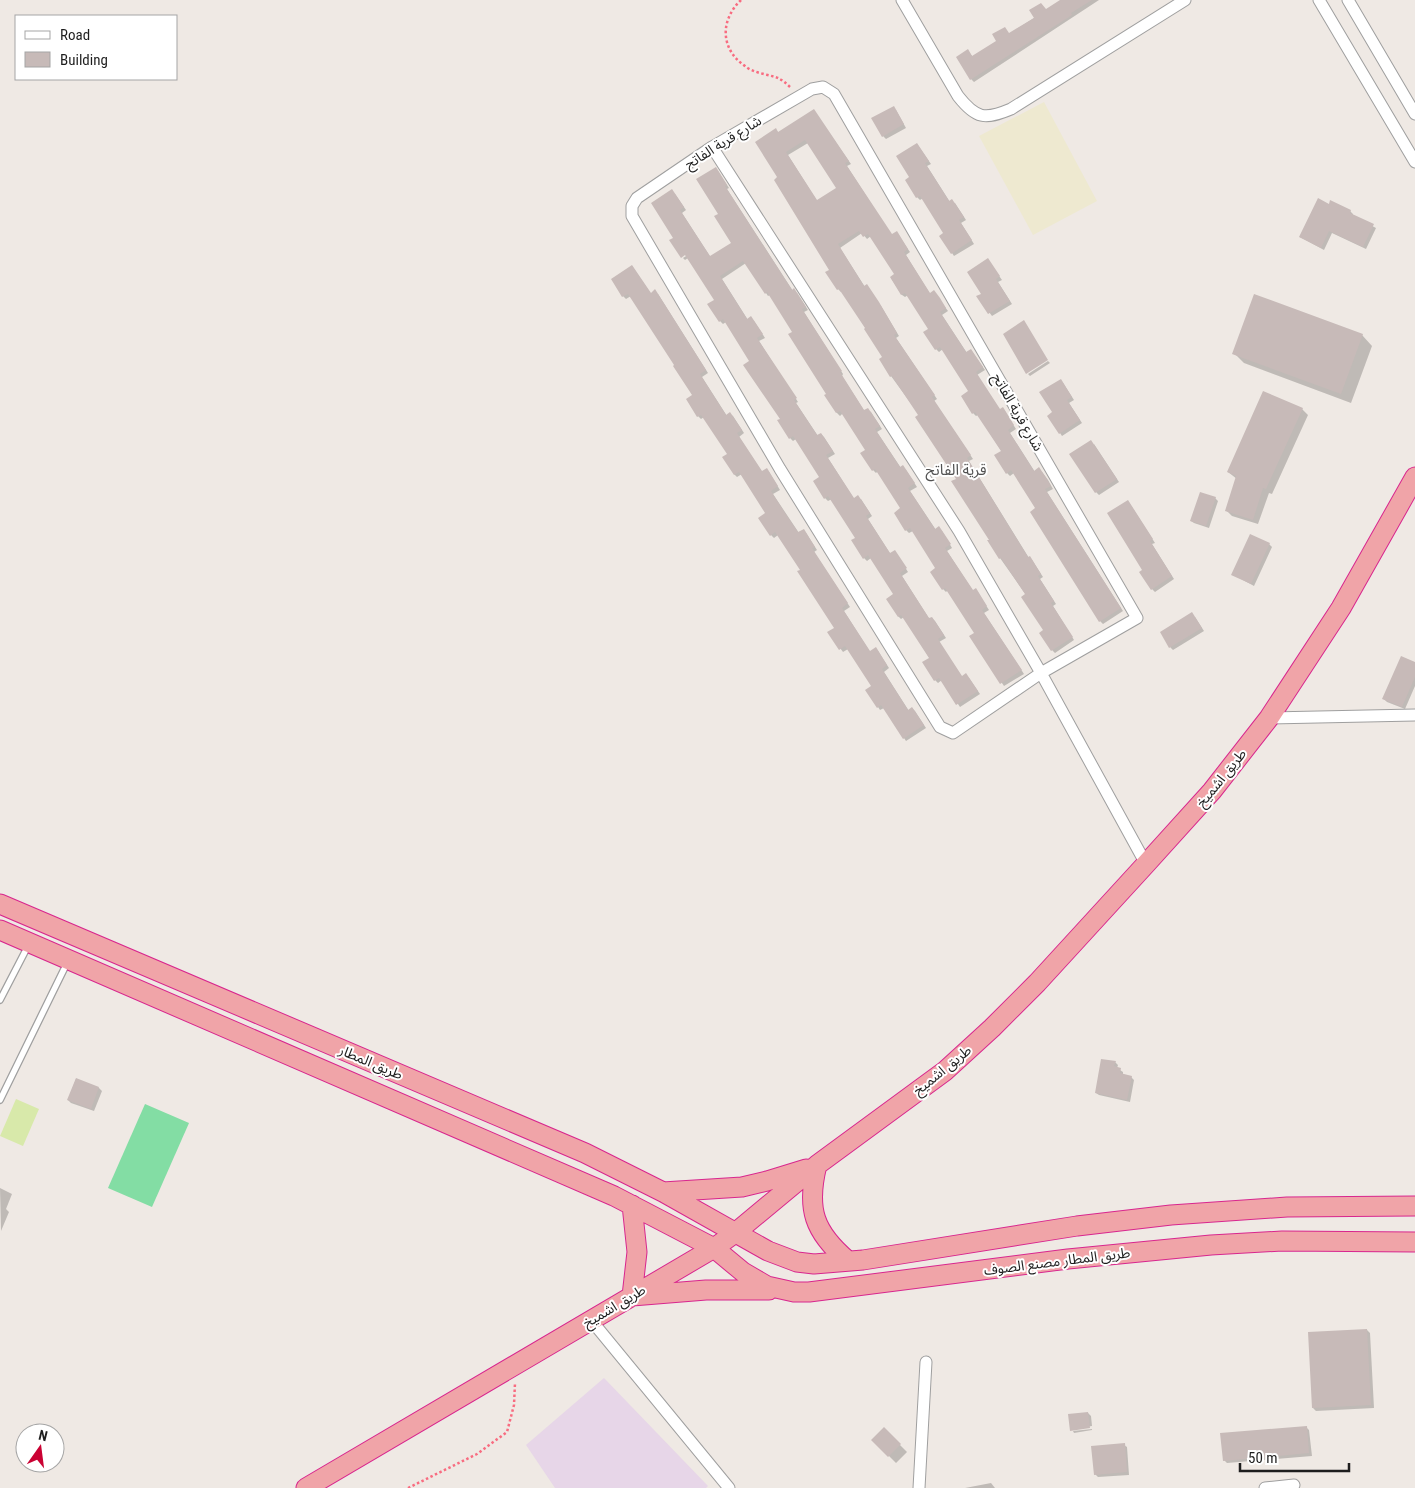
<svg xmlns="http://www.w3.org/2000/svg" width="1415" height="1488" font-family="'Roboto Condensed','Noto Sans Arabic',sans-serif">
<style>
.industrial{fill:#e7d6e8}
.farmland{fill:#eee9d0}
.grass{fill:#d8e9aa}
.pitch{fill:#83dda4}
.shadow{fill:#0003;fill-rule:evenodd}
.building{fill:#c7bab8;fill-rule:evenodd}
.lines{fill:none;stroke-linecap:round;stroke-linejoin:round}
.service-casing{stroke:#9f9f9f;stroke-width:8}
.minor-casing{stroke:#9f9f9f;stroke-width:13}
.trunk-casing{stroke:#d8268e;stroke-width:21}
.path{stroke:#f86c80;stroke-width:2.5;stroke-dasharray:2.5 2.5;stroke-linecap:butt}
.service{stroke:#fff;stroke-width:5.5}
.minor{stroke:#fff;stroke-width:11}
.trunk{stroke:#f0a4a8;stroke-width:19}
.labels{text-anchor:middle;stroke-width:4;stroke-linejoin:round;paint-order:stroke}
.street-label{font-size:14px;fill:#1e1e1e;stroke:#fff}
.neighbourhood-label{font-size:15px;fill:#515151;stroke:#fff}
</style>
<rect width="100%" height="100%" fill="#efe9e4"/>
<path class="industrial" d="M604 1378 708 1486 706 1488H555L526 1445Z"/>
<path class="farmland" d="M1044 102 1097 201 1033 235 979 136Z"/>
<path class="grass" d="M16 1099 39 1109 23 1146 0 1136Z"/>
<path class="pitch" d="M145 1104 189 1123 152 1207 108 1188Z"/>
<path class="shadow" d="M1062 0H1099L974 82 971 79 968 51 973 57Z
M896 110 906 128 886 139 883 136Z
M816 114 851 164 847 166 892 236H899L910 252 906 255 930 294 942 303 948 311 942 315 967 353 971 350 985 370 977 375 1000 410 1005 412 1016 429 1010 433 1035 472H1042L1048 480 1053 489 1047 492 1123 611 1103 624 1100 621 1037 509 1014 473 1010 476 1007 473 1002 452 978 415 976 416 973 413 970 391 943 349 939 352 936 349 930 329 908 295 905 297 902 295 891 278 896 275 871 236 867 239 862 233 840 248 865 287 881 306 899 336 896 338 937 399 934 401 973 459 969 461 1029 558 1032 560 1043 577 1040 579 1056 604 1053 606 1074 640 1055 653 1052 650 1045 631 1026 595 1000 558 957 479 920 416 891 376 884 357 842 291 841 292 838 289 830 270 779 178 776 130 779 133ZM808 143 838 188 817 201 788 155Z
M917 144 931 164 927 166 950 202 955 203 966 220 961 223 974 244 954 256 952 253 945 234 923 198 920 200 917 197 910 177Z
M718 171 729 188 727 189 793 291 797 293 808 310 804 312 843 374 842 376 865 412 868 410 871 412 882 429 877 432 901 468 906 470 917 487 910 491 936 530 942 531 952 548 947 551 973 591 978 593 989 610 984 613 1024 674 1004 686 970 636 976 633 948 590 946 592 943 589 937 569 913 531 909 533 906 530 902 509 878 471 876 473 873 470 867 450 843 413 840 416 837 413 826 396 828 395 794 332 770 295 768 296 746 263 722 279 748 320 754 321 765 338 759 341 798 402 796 403 818 436 821 434 824 437 835 454 828 458 854 499H861L872 516 868 519 891 555 896 553 908 572 902 576 930 620 932 618 935 621 946 638 939 642 962 677 969 678 980 694 960 707 942 680 938 683 935 680 930 659 904 617 901 619 898 616 895 594 871 558 867 561 864 558 857 538 832 499 828 501 825 498 814 481 821 477 796 439 793 441 790 438 751 361 726 322 723 324 720 321 716 300 688 258 685 260 683 258 691 253 675 238V194L686 210 682 213 711 258 733 243 720 214Z
M1329 206 1350 211 1353 214V216L1376 228 1366 249 1332 233 1324 250 1300 237Z
M988 260 1002 280 998 282 1012 304 992 316 978 297 982 294Z
M632 266 651 294H658L708 373 702 377 727 416 730 414 733 416 744 433 739 437 762 472H769L780 490 773 494 799 533H806L817 550 814 552 850 607 844 611 870 652 878 651 889 668 884 672 909 711 912 708 915 711 926 728 906 741 884 708 880 710 878 707 872 686 848 649 843 652 829 633 835 628 801 570 778 535 774 538 771 535 767 514 742 474 737 477 734 474 729 454 704 417 701 419 698 416 693 396 676 365 631 296 626 299 623 296Z
M1362 335 1372 346 1351 403 1244 363 1234 353Z
M1048 361 1050 363 1030 376 1028 374Z
M1063 383 1074 400 1069 403 1082 423 1062 436 1060 433 1054 413Z
M1302 409 1308 415 1272 494 1269 493 1258 524 1232 516 1226 510 1237 479 1228 472Z
M1094 444 1119 482 1099 495 1096 492Z
M1215 498 1218 501 1209 528 1194 523 1191 521Z
M1128 501 1155 543 1152 544 1174 579 1155 592 1152 589Z
M1269 544 1272 547 1254 586 1232 574Z
M1195 617 1204 631 1173 650 1170 647Z
M1415 663V686L1405 709 1387 702 1384 699Z
M1115 1062 1118 1065 1117 1068 1123 1072V1075L1131 1077 1134 1080 1130 1102 1099 1095 1096 1093Z
M76 1079 99 1088 102 1091 94 1111 71 1103 68 1100Z
M0 1188 12 1194 6 1209 9 1212 1 1231Z
M1367 1330 1370 1333 1374 1408 1316 1411 1313 1408Z
M1088 1413 1091 1416 1092 1426 1072 1429Z
M1306 1427 1309 1430 1312 1456 1227 1463 1224 1460Z
M884 1429 907 1452 896 1463 873 1440Z
M1092 1429V1430L1074 1433 1073 1431Z
M1124 1445 1127 1447 1129 1475 1098 1477 1095 1474Z
M991 1483 995 1488H965Z"/>
<path class="building" d="M1060 0H1092L1071 13 1072 15 970 80 956 57 968 49 972 56 996 41 992 34 1005 27 1009 33 1034 18 1029 10 1041 3 1046 9Z
M894 106 904 124 882 137 871 118Z
M814 109 849 161 845 163 892 234 897 231 908 249 904 252 930 293 934 290 940 298 946 308 940 312 966 352 971 349 983 367 976 372 1000 409 1003 407 1014 425 1008 430 1034 471 1039 467 1045 476 1051 486 1045 489 1121 608 1099 622 1030 512 1035 508 1011 470 1006 474 994 455 1001 451 975 412 972 414 961 396 968 391 940 347 935 350 923 332 928 329 905 293 901 295 890 277 894 274 868 234 863 237 859 231 838 244 864 286 867 284 879 302 897 333 894 335 935 395 932 397 971 455 967 458 1028 557 1030 556 1041 574 1038 576 1054 601 1051 603 1073 637 1051 651 1039 633 1043 630 1021 597 1025 594 1001 558 999 559 987 540H989L951 481 956 479 915 417 918 415 892 376 890 377 879 359 882 357 864 329 865 328 839 289 837 290 825 272 829 270 774 180 777 177 755 142 776 128 778 132ZM805 140 836 188 817 200 786 152Z
M917 143 929 161 925 163 949 201 952 199 964 217 959 220 972 240 951 254 939 236 943 233 920 196 916 198 905 180 909 177 896 156Z
M716 167 727 185 725 186 741 211 792 290 794 288 806 307 802 309 842 371 840 372 864 410 868 408 880 426 875 429 900 467 903 465 915 483 908 488 935 529 939 526 951 544 945 548 973 590 976 588 987 606 982 610 1022 670 1000 684 969 636 974 633 945 588 942 590 930 572 935 568 910 528 905 531 894 513 900 508 875 469 872 471 860 453 865 450 840 411 836 413 824 395 826 394 788 334 792 332 767 292 765 294 743 261 720 276 747 319 751 316 763 334 757 338 797 398 794 400 817 435 821 433 833 451 826 455 854 498 858 495 870 513 866 516 890 553 895 550 907 568 900 573 929 618 932 617 944 635 938 639 962 676 966 673 978 691 956 705 939 678 934 681 922 662 929 658 901 615 898 617 886 599 893 594 868 555 863 559 851 540 855 538 828 496 824 499 813 481 819 477 793 436 789 439 777 420 780 419 743 365 749 361 723 319 719 322 707 304 714 300 685 255 681 258 669 240 673 238 651 203 672 189 684 207 680 210 710 256 731 243 714 216 718 214 696 179Z
M1318 198 1329 204 1330 200 1351 210 1350 213 1374 224 1363 247 1329 231 1321 248 1299 237Z
M988 258 1000 276 996 279 1010 301 988 314 976 296 981 294 967 272Z
M632 265 651 293 655 289 706 370 700 374 726 415 730 412 742 430 737 433 762 471 767 468 778 486 771 491 785 513 798 532 804 529 815 547 812 548 848 603 842 608 870 651 876 647 887 665 882 669 908 710 912 707 924 725 903 739 881 705 877 708 865 690 871 686 845 646 839 650 827 632 834 628 797 571 800 570 775 532 770 536 758 518 765 513 739 472 734 475 722 457 727 454 701 415 697 417 686 399 692 395 673 366 674 365 628 294 622 297 611 279Z
M1254 294 1363 334 1341 394 1232 354Z
M1024 320 1048 360 1026 374 1003 334Z
M1061 379 1072 397 1067 400 1080 420 1059 434 1047 416 1052 412 1039 392Z
M1263 391 1303 408 1266 489 1263 488 1253 520 1225 511 1236 476 1227 472Z
M1091 440 1117 479 1095 493 1069 454Z
M1200 492 1216 497 1206 526 1190 521Z
M1128 500 1153 539 1150 541 1172 576 1151 590 1139 572 1142 570 1107 513Z
M1250 534 1270 543 1251 584 1231 575Z
M1192 612 1202 628 1169 648 1160 632Z
M1401 656 1415 662V677L1402 707 1382 699Z
M1101 1059 1116 1061 1114 1066 1121 1068 1120 1073 1132 1076 1127 1100 1095 1093Z
M76 1078 99 1087 91 1109 67 1100Z
M1367 1329 1371 1405 1312 1408 1308 1332Z
M1088 1412 1090 1428 1070 1431 1068 1414Z
M1307 1426 1309 1453 1223 1461 1220 1433Z
M884 1427 901 1444 888 1457 871 1440Z
M1125 1443 1127 1472 1094 1475 1091 1446Z"/>
<g class="lines">
<g class="service-casing">
<path id="service" d="M0 1000 29 944
M0 1100 68 961"/>
</g>
<g class="minor-casing">
<path id="minor" d="M902 0 958 96C976 119 985 120 1011 109L1185 0
M1319 0 1415 162
M1348 0 1415 114
M823 87 834 94 1137 618 1041 673 953 733 940 727 780 469 632 216V206L637 198 712 147 812 89Z
M712 147 959 531 1041 673 1146 864
M1269 718 1415 715
M591 1320 729 1488
M919 1488 926 1362
M1265 1488 1294 1485"/>
</g>
<g class="trunk-casing">
<path id="trunk" d="M0 904 585 1153 663 1192 768 1251 797 1262 814 1264 863 1260 1077 1226 1171 1215 1287 1207 1415 1206
M0 930 614 1196 714 1248 743 1272 767 1286 794 1292H809L1068 1259 1211 1245 1282 1241 1415 1242
M817 1165C806 1209 814 1232 848 1261
M663 1192 742 1187 767 1181 806 1169
M632 1205 637 1252 632 1296 706 1290H769
M306 1488 714 1248 735 1233 817 1165 945 1071 992 1028 1037 983 1146 864 1212 791 1269 718 1341 608 1415 477"/>
</g>
<path class="path" d="M741 0C720 20 720 49 745 66 753 73 767 74 778 78 782 80 786 83 790 87
M408 1488 477 1454 507 1432 514 1405 515 1383"/>
<use href="#service" class="service"/>
<use href="#minor" class="minor"/>
<use href="#trunk" class="trunk"/>
</g>
<g class="labels">
<g class="street-label">
<text transform="translate(723 142) rotate(-32)" y="5">شارع قرية الفاتح</text>
<text transform="translate(1018 412) rotate(60)" y="5">شارع قرية الفاتح</text>
<text transform="translate(1221 778) rotate(-51)" y="5">طريق اشميخ</text>
<text transform="translate(371 1062) rotate(23)" y="5">طريق المطار</text>
<text transform="translate(942 1070) rotate(-39)" y="5">طريق اشميخ</text>
<text transform="translate(1057 1261) rotate(-7)" y="5">طريق المطار مصنع الصوف</text>
<text transform="translate(614 1306) rotate(-31)" y="5">طريق اشميخ</text>
</g>
<g class="neighbourhood-label">
<text x="956" y="475">قرية الفاتح</text>
</g>
</g>
<rect x="15" y="15" width="162" height="65" fill="#ffffff" stroke="#a5a5a5"/>
<rect x="25" y="31" width="25" height="8" fill="#ffffff" stroke="#a5a5a5"/>
<text x="60" y="40" font-size="15" fill="#1e1e1e">Road</text>
<rect x="25" y="52" width="25" height="15" fill="#c7bab8" stroke="#a5a5a5"/>
<text x="60" y="65" font-size="15" fill="#1e1e1e">Building</text>
<g transform="translate(40 1448) rotate(14)"><circle r="24" fill="#ffffff" stroke="#a5a5a5"/>
<path d="M0-4L9 19L0 12L-9 19Z" fill="#ca0233"/>
<text y="-8" font-size="14" font-weight="bold" text-anchor="middle" fill="#1e1e1e">N</text>
</g>
<path d="M1240 1463v8h109v-8" fill="none" stroke="#1e1e1e" stroke-width="2.5"/>
<text x="1248" y="1463" font-size="15" fill="#1e1e1e" stroke="#ffffff" stroke-width="4" paint-order="stroke">50 m</text>
</svg>
